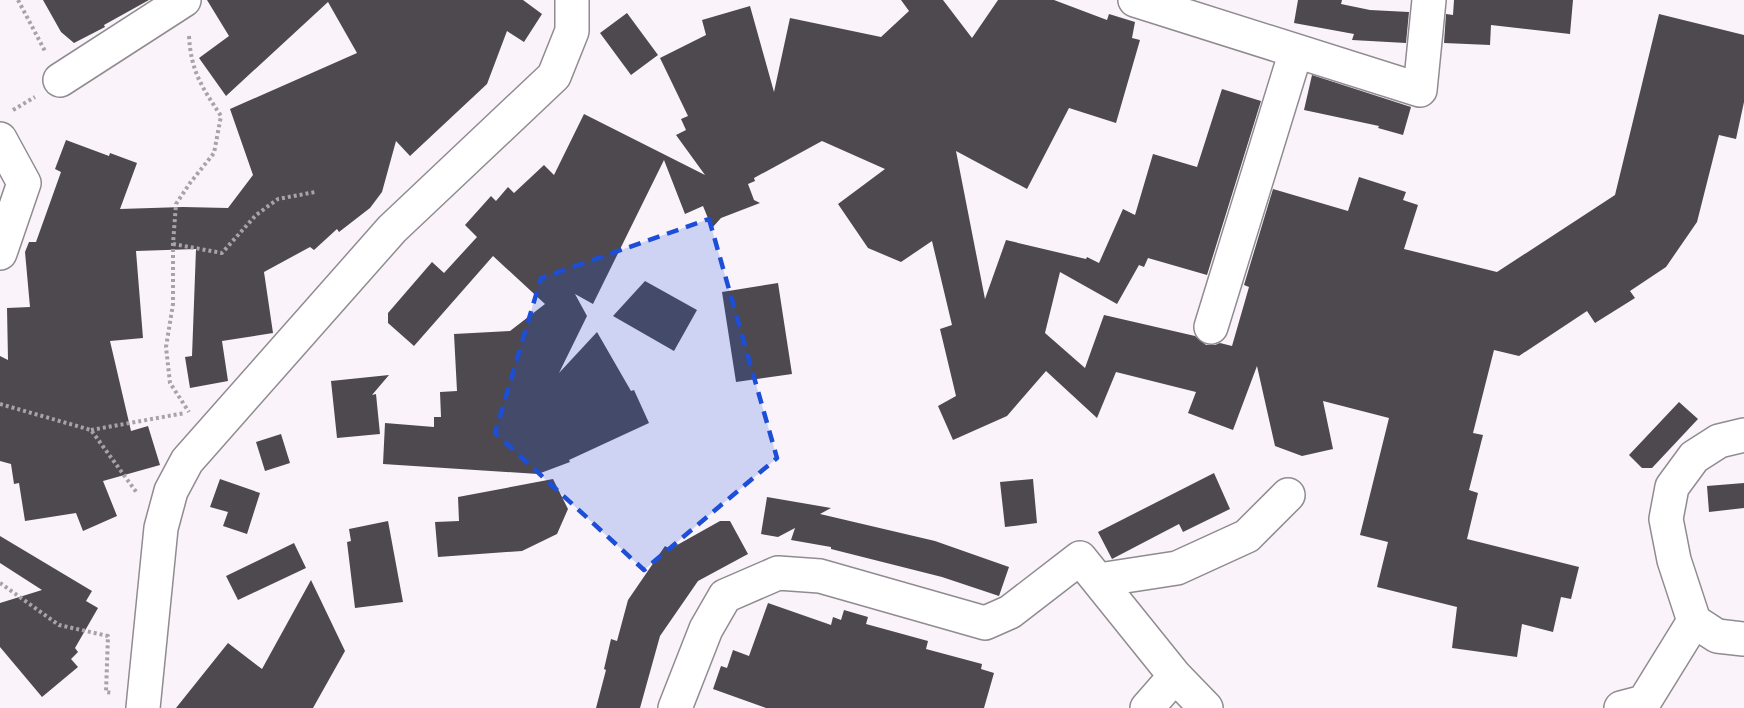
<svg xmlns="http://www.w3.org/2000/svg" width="1744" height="708" font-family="Raleway,sans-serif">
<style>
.building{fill:#4e494e}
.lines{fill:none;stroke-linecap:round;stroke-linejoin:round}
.street-casing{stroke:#908b90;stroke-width:36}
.secondary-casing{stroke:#908b90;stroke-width:36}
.path{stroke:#a8a3a8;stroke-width:4;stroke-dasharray:3 3;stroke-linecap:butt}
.street{stroke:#fff;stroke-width:33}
.secondary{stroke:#fff;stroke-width:33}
.marked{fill:#1d4ed8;fill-opacity:0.2;stroke:#1d4ed8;stroke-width:4.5;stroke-dasharray:12 8;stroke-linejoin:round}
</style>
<rect width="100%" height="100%" fill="#faf4fa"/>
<path class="building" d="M43 0H149L104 25 105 27 74 43 61 32Z
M207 0H523L542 14 524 42 507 31 487 84 410 156 396 141 382 192 370 208 339 232 337 229 314 250 310 247 264 272 273 333 222 341 228 381 190 388 185 357 192 356 196 249 136 251 143 338 110 341 131 431 148 426 160 465 103 481 117 516 83 531 76 513 25 521 19 483 14 484 11 464 0 461V356L8 360 7 308 30 307 25 252 29 242H36L61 172 55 169 66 140 109 156 110 153 137 163 120 209 183 207 228 208 253 175 230 109 357 53 328 2 226 96 199 58 229 36Z
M901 0H943L972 38 998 0H1054L1107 20 1109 14 1135 22 1132 38 1140 40 1116 123 1069 108 1027 189 956 151 985 299 1006 240 1086 259 1087 257 1099 263 1123 209 1135 215 1153 154 1197 167 1222 89 1261 101 1207 275 1148 258 1144 267 1139 265 1117 304 1060 272 1045 333 1085 368 1104 315 1195 336 1206 345H1215L1220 343 1232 346 1249 287 1244 285 1273 189 1348 211 1359 177 1406 192 1403 200 1418 205 1404 249 1497 272 1615 195 1659 14 1744 35V102L1736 139 1719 135 1697 222 1666 267 1630 291 1635 298 1595 323 1587 311 1519 356 1494 350 1473 433 1483 435 1469 490 1478 493 1467 539 1579 567 1571 599 1561 597 1553 632 1522 624 1517 657 1452 648 1457 607 1377 587 1388 542 1360 535 1389 418 1323 401 1333 449 1302 456 1275 446 1257 366 1233 430 1188 413 1196 392 1116 372 1097 418 1046 371 1007 416 953 440 938 406 956 396 940 329 952 325 932 241 901 262 868 248 838 204 885 169 822 141 754 178 755 181 748 184 754 200 760 203 721 218 712 228 703 206 685 214 664 160 593 304 575 294 587 316 559 373 597 332 631 391 634 390 649 423 569 460 570 462 538 474 383 464 385 423 434 427V417H441L440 392 457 391 454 334 510 331 545 304 493 256 414 346 388 323V313L432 262 444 273 477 237 465 225 491 196 496 201 508 187 514 193 544 165 554 175 584 114 705 175 676 135 686 130 681 119 688 116 660 58 706 35 702 20 750 6 774 92 790 18 881 37 909 11Z
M1298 0H1342L1341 4 1370 10 1409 12 1406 43 1352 40 1354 34 1294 23Z
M1454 0H1573L1570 34 1491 25 1490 45 1444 43 1446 14 1453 15Z
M627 13 658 55 631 75 600 33Z
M1312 75 1411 107 1403 135 1378 128 1379 126 1304 110Z
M645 281 697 310 674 351 613 316Z
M778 283 792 374 736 382 722 292Z
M389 375 372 395 376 394 380 434 337 438 331 381Z
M1679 402 1698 419 1652 468H1642L1629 455Z
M281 434 290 463 265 471 256 442Z
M1214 473 1230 509 1183 532 1179 524 1112 559 1098 532Z
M220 479 260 493 247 534 223 526 228 512 210 507Z
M553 479 568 509 557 534 522 551 438 557 435 522 459 521 458 497Z
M1033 479 1037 523 1005 527 1000 482Z
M1744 483V508L1709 512 1707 486Z
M767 497 831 508 820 514 935 541 1009 567 999 596 942 577 831 549V547L791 540 795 528 778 537 761 534Z
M388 521 403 602 355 608 347 542 351 541 349 529Z
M720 521H730L748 554 698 581 660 636 640 708H596L606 670 604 669 611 639 617 641 628 600 665 546 670 549Z
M0 536 92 591 86 601 98 608 75 648 78 652 71 659 78 667 42 697 0 647V603L42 590 0 563Z
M294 543 306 568 238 600 226 576Z
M311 580 345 651 313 708H176L228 643 262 669Z
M768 603 831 625 833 617 841 620 844 610 868 617 866 624 928 641 926 649 982 664 981 669 994 673 984 708H766L713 689 721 666 727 668 733 650 749 656Z"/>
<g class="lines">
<g class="street-casing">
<path id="street" d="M1135 0 1420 90 1429 0
M60 80 184 0
M0 139 24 183 0 253
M1211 327 1296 51
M1744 435 1719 441 1694 457 1672 487 1666 519 1674 560 1694 621 1717 636 1744 639
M1099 580 1177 568 1247 536 1288 495
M675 708 706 629 725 596 778 573 820 576 985 623 1010 612 1080 558 1175 676 1206 708
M1147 708 1175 676
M1621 708 1644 702 1694 621"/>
</g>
<g class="secondary-casing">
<path id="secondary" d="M143 708 161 528 171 491 187 461 392 229 554 76 572 31V0"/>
</g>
<path class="path" d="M18 0 46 53
M189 36C191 72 202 87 221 116L214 153 190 183 176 204 173 244V304L166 347 170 383 189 412
M13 110 35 97
M173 244 222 253 256 215 278 199 315 192
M0 404 91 430 137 493
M91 430 185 413
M0 583 59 625 108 636 106 692 113 693"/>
<use href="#street" class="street"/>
<use href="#secondary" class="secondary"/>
</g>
<path class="marked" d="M709 219 777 458 644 570 495 433 541 278Z"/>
</svg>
